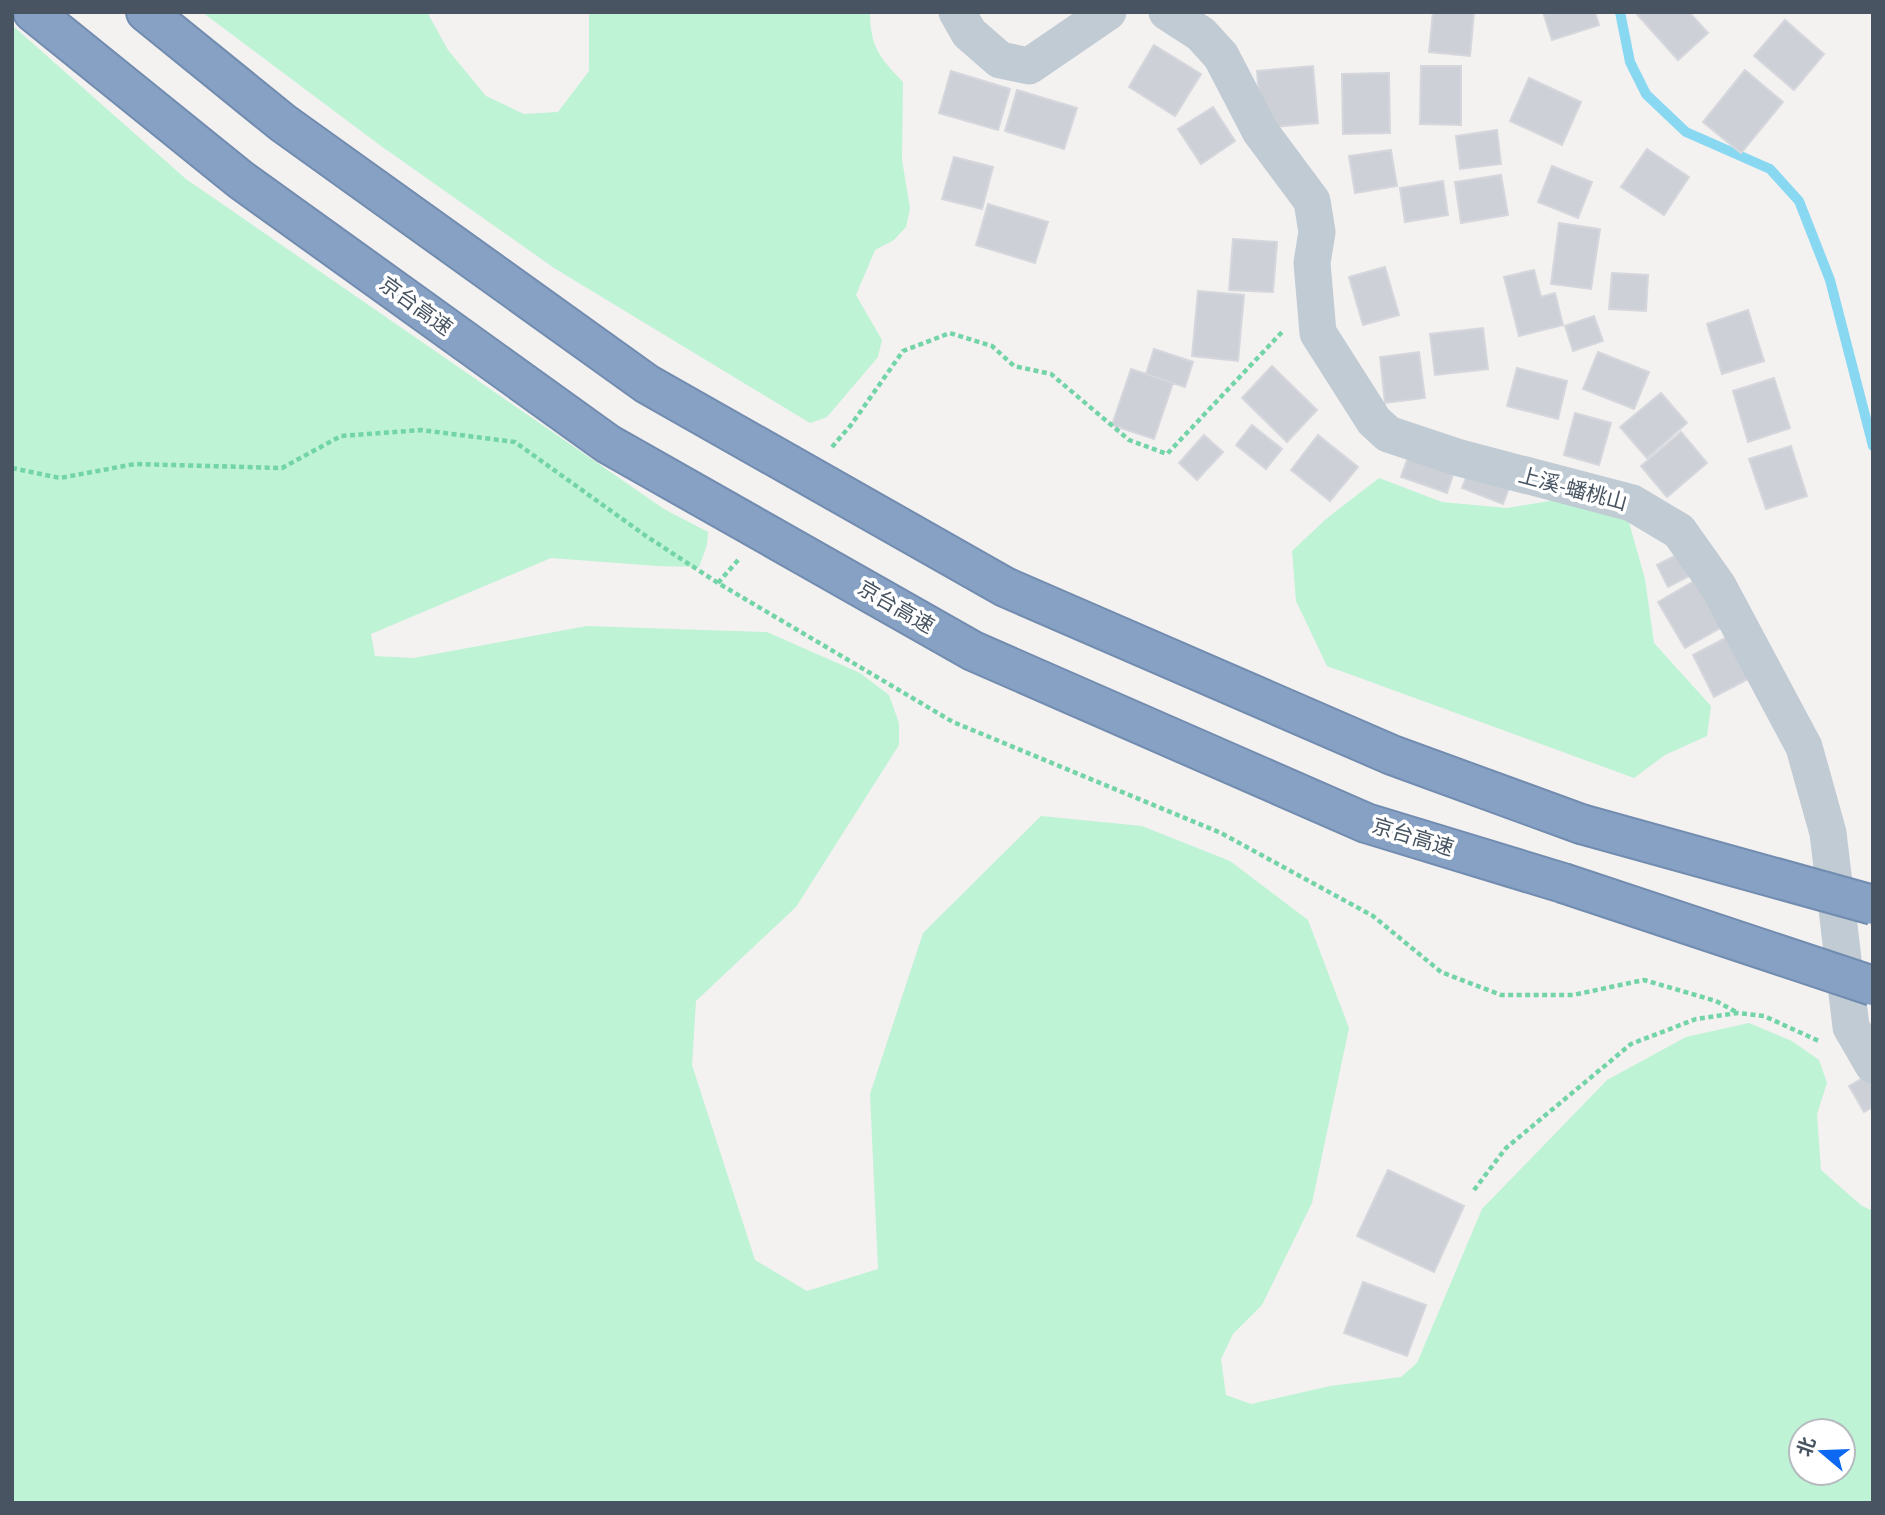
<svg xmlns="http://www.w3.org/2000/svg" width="1885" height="1515" font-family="'Source Sans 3','Noto Sans SC',sans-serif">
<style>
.green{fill:#bef3d5;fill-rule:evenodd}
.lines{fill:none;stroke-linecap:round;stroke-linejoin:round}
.stream{stroke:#89d8f2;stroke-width:10}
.building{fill:#cdd0d6;stroke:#d5d7dd;stroke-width:2}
.motorway-casing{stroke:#718caf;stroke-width:42}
.path{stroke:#73d4a8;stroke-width:4.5;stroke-dasharray:5 3.5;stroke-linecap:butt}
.minor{stroke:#c1cbd4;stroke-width:37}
.motorway{stroke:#86a1c3;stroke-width:38}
.motorway-bridge-casing{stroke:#718caf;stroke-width:42;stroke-linecap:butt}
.motorway-bridge{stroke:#86a1c3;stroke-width:38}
.labels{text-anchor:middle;stroke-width:7;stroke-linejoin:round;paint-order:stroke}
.street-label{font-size:21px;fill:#485461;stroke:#fff}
</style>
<rect width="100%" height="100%" fill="#f4f1f1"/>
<path class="green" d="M202 12H427L448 50 486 96 524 114 558 112 589 71V12H870C870 47 880 58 903 82L902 160 910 208 906 227 894 240 875 250 856 295 882 340 878 357 827 417 810 423 554 268 381 146Z
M12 25 186 179 664 509 708 532 707 545 699 567 657 566 551 558 371 634 375 656 413 658 587 626 767 632 860 673 889 695 899 723V745L796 907 696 1001 692 1065 755 1260 807 1291 878 1269 870 1094 923 933 1041 816 1142 826 1230 861 1308 920 1349 1028 1312 1203 1262 1305 1233 1334 1221 1359 1226 1395 1251 1404 1330 1386 1401 1377 1417 1363 1482 1209 1607 1080 1686 1037 1749 1023 1792 1041 1819 1060 1827 1083 1817 1114 1821 1170 1862 1206 1873 1211V1503H12ZM1801 1431H1843V1473H1801Z
M1379 478 1442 502 1507 508 1573 497 1628 519 1645 579 1654 643 1711 706 1707 736 1665 755 1634 778 1327 666 1296 601 1292 551 1326 519Z"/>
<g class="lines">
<path class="stream" d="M1620 12 1630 62 1646 94 1686 132 1770 169 1799 201 1830 280 1873 446"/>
</g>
<path class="building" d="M1433 12H1474L1470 56 1429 52Z
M1543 12H1595L1599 25 1552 40Z
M1635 12H1689L1708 33 1678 60Z
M1785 20 1824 54 1794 90 1754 56Z
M1154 45 1201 74 1175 116 1129 87Z
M1313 66 1318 123 1262 128 1257 71Z
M1421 66H1461V125L1420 124Z
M1745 70 1783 102 1741 153 1703 122Z
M951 71 1010 89 998 130 939 113Z
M1389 73 1390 133 1343 134 1342 74Z
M1529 78 1581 102 1562 145 1510 121Z
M1017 90 1077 108 1064 149 1005 131Z
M1213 107 1235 141 1201 164 1178 129Z
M1497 130 1501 164 1460 169 1456 136Z
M1647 149 1689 177 1664 215 1621 187Z
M1391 150 1397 186 1355 193 1349 156Z
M954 157 993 167 982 209 942 199Z
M1552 166 1592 182 1578 218 1538 202Z
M1501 175 1508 215 1461 223 1455 182Z
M1443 181 1448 215 1405 222 1400 188Z
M988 204 1048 222 1035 263 976 245Z
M1559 223 1600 229 1591 289 1551 284Z
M1233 239 1277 242 1273 292 1229 290Z
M1385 267 1399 315 1363 325 1349 277Z
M1534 270 1541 297 1555 293 1563 325 1519 336 1504 277Z
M1612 273 1648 275 1646 311 1609 309Z
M1198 291 1244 295 1238 361 1192 356Z
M1748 310 1764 361 1722 374 1707 324Z
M1594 316 1603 341 1573 351 1565 326Z
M1483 328 1488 369 1435 375 1430 334Z
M1154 349 1193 362 1185 387 1146 374Z
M1419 352 1425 398 1385 403 1380 357Z
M1598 352 1649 372 1634 409 1583 389Z
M1272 366 1317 410 1287 442 1242 398Z
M1517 368 1567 381 1558 419 1507 406Z
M1131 369 1173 383 1154 439 1112 425Z
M1774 378 1790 428 1748 442 1733 391Z
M1661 393 1687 423 1647 458 1620 427Z
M1575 413 1611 423 1599 465 1564 455Z
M1252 425 1282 449 1266 469 1236 445Z
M1681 432 1707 463 1667 497 1641 466Z
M1204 435 1223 452 1197 480 1179 463Z
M1318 435 1358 467 1330 501 1291 470Z
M1412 446 1457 463 1447 493 1401 477Z
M1791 446 1807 496 1766 509 1749 459Z
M1471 465 1512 480 1503 504 1462 488Z
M1688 549 1699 571 1668 587 1657 565Z
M1696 580 1722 627 1685 648 1658 602Z
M1729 636 1750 678 1714 697 1693 655Z
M1866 1076 1873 1087V1107L1864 1112 1849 1086Z
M1388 1170 1464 1206 1434 1272 1357 1236Z
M1363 1282 1426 1305 1407 1356 1344 1333Z"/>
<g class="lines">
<g class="motorway-casing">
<path id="motorway" d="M33 12 241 180 608 444 973 651 1366 823 1563 883
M146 12 283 123 647 384 1005 587 1392 755 1581 824"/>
</g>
<path class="path" d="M832 447 851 425 903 351 950 333 992 346 1014 366 1051 374 1129 440 1167 454 1283 331
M12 468 60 478 135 464 282 468 341 436 421 430 515 442 646 536 718 583 953 722 1221 833 1373 916 1441 972 1501 995H1573L1644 980 1716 1001 1738 1013
M718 583 739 559
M1474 1190 1506 1148 1631 1044 1696 1019 1738 1013 1764 1016 1821 1042"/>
<path class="minor" d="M957 12 969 33 1000 60 1029 66 1108 12
M1167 12 1201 34 1221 56 1260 131 1312 201 1317 232 1312 263 1318 333 1374 421 1388 434 1460 458 1632 503 1679 531 1718 586 1804 747 1828 833 1851 1027 1873 1065"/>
<use href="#motorway" class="motorway"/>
<g class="motorway-bridge-casing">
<path id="motorway-bridge" d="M1581 824 1873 905
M1563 883 1873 986"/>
</g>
<use href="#motorway-bridge" class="motorway-bridge"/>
</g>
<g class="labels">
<g class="street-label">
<text transform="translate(416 306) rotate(36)" y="7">京台高速</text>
<text transform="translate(1573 489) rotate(15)" y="7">上溪-蟠桃山</text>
<text transform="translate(896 607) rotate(30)" y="7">京台高速</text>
<text transform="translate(1413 837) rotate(17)" y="7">京台高速</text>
</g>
</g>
<rect width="1885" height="1515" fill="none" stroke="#485461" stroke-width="28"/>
<g transform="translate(1822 1452) rotate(289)"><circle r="33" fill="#ffffff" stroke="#b6bbc0" stroke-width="2"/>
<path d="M0-5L12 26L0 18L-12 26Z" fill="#0d68f2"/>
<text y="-10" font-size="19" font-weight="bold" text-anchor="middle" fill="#485461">北</text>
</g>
</svg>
